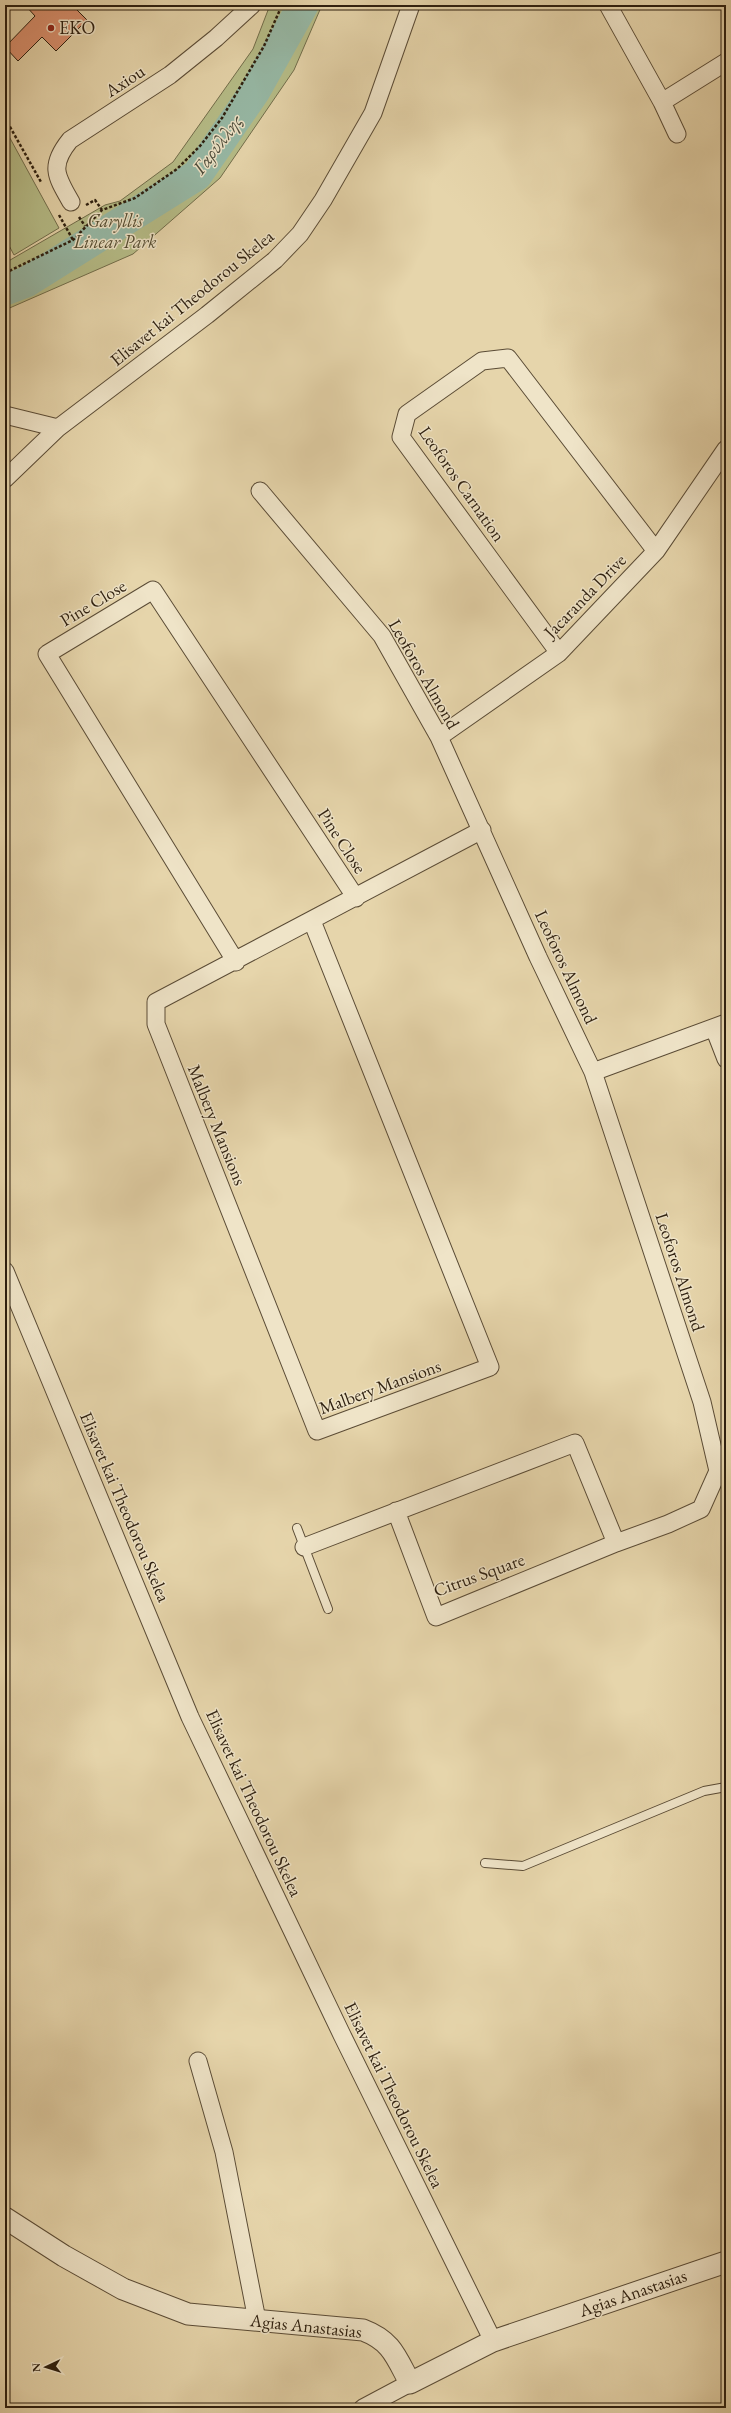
<svg xmlns="http://www.w3.org/2000/svg" width="731" height="2413" font-family="'EB Garamond',serif">
<style>
.green{fill:#b6bd88;stroke:#726e4c}
.lines{fill:none;stroke-linecap:round;stroke-linejoin:round}
.river{stroke:#97b9a6;stroke-width:31}
.building{fill:#da906e;stroke:#2d1f0f}
.service-casing{stroke:#5b4c36;stroke-width:10}
.minor-casing{stroke:#5b4c36;stroke-width:19}
.tertiary-casing{stroke:#5b4c36;stroke-width:23}
.path{stroke:#2d1f0f;stroke-width:2.5;stroke-dasharray:3 2;stroke-linecap:butt}
.service{stroke:#efe4c8;stroke-width:8}
.minor{stroke:#efe4c8;stroke-width:17}
.tertiary{stroke:#efe4c8;stroke-width:21}
.poi-dot{fill:#8f2418;stroke:#efe4c8;stroke-width:1.5}
.labels{text-anchor:middle;stroke-width:3;stroke-linejoin:round;paint-order:stroke}
.poi-label{font-size:18px;fill:#2d1f0f;stroke:#efe4c8;text-anchor:start}
.street-label{font-size:18px;fill:#2d1f0f;stroke:#efe4c8}
.park-label{font-size:18px;font-style:italic;fill:#564e33;stroke:#efe4c8}
.water-label{font-size:19px;font-style:italic;fill:#4d4d3c;stroke:#efe4c8}
</style>
<rect width="100%" height="100%" fill="#e6d5ab"/>
<filter id="stains"><feTurbulence type="fractalNoise" baseFrequency=".005" numOctaves="4"/><feColorMatrix values="0 0 0 0 .2 0 0 0 0 .09 0 0 0 0 .02 0 0 0 .5 -.17"/></filter>
<radialGradient id="worn" r=".72"><stop offset=".6" stop-color="#630" stop-opacity="0"/><stop offset="1" stop-color="#630" stop-opacity=".3"/></radialGradient>
<path class="green" d="M270 5H322L294 70 220 178 133 254 5 310V263L105 205 120 201 173 162 253 49Z
M5 129 59 228 14 255 5 238Z"/>
<g class="lines">
<path class="river" d="M5 290 26 282 197 175 255 91 303 5"/>
</g>
<path class="building" d="M25 5H72L87 20 56 51 42 37 18 61 5 47 35 16Z"/>
<g class="lines">
<g class="service-casing">
<path id="service" d="M297 1528 328 1609
M485 1863 523 1866 704 1791 726 1787"/>
</g>
<g class="minor-casing">
<path id="minor" d="M608 5 662 102 677 134
M662 102 726 62
M71 202C56 176 49 166 70 140L170 75 216 38 252 5
M5 415 58 428
M5 479 58 428 207 315 275 260 300 234 323 200 373 113 411 5
M260 491 382 636 439 737 538 957 593 1072 702 1402 718 1471 701 1509 668 1524 616 1543 436 1617 396 1511
M559 653 401 437 407 414 482 361 508 358 656 551
M439 737 559 653 656 551 726 449
M312 921 490 1367 317 1431 156 1024V1002L482 830
M236 962 47 654 153 590 356 898
M714 1028 726 1059
M593 1072 726 1023
M5 1271 190 1717 342 2035 493 2341
M304 1547 575 1443 616 1543
M198 2061 224 2152 257 2320
M363 2408 410 2383"/>
</g>
<g class="tertiary-casing">
<path id="tertiary" d="M5 2218 64 2256 123 2289 188 2314 363 2330C392 2341 396 2357 410 2383L493 2341 726 2262"/>
</g>
<path class="path" d="M5 118 41 182
M86 205 95 200 102 210
M59 215 73 240
M79 217 85 226
M5 273 73 240 102 210 135 198 177 169 200 146 222 118 264 46 282 5"/>
<use href="#service" class="service"/>
<use href="#minor" class="minor"/>
<use href="#tertiary" class="tertiary"/>
</g>
<circle class="poi-dot" cx="51" cy="28" r="4"/>
<g class="labels">
<g class="poi-label">
<text x="59" y="34">EKO</text>
</g>
<g class="street-label">
<text transform="translate(125 81) rotate(-33)" y="6">Axiou</text>
<text transform="translate(192 298) rotate(-39)" y="6">Elisavet kai Theodorou Skelea</text>
<text transform="translate(462 484) rotate(55)" y="6">Leoforos Carnation</text>
<text transform="translate(585 596) rotate(-46)" y="6">Jacaranda Drive</text>
<text transform="translate(93 603) rotate(-31)" y="6">Pine Close</text>
<text transform="translate(424 674) rotate(60)" y="6">Leoforos Almond</text>
<text transform="translate(342 841) rotate(57)" y="6">Pine Close</text>
<text transform="translate(566 967) rotate(65)" y="6">Leoforos Almond</text>
<text transform="translate(217 1125) rotate(68)" y="6">Malbery Mansions</text>
<text transform="translate(680 1272) rotate(72)" y="6">Leoforos Almond</text>
<text transform="translate(380 1387) rotate(-20)" y="6">Malbery Mansions</text>
<text transform="translate(125 1507) rotate(67)" y="6">Elisavet kai Theodorou Skelea</text>
<text transform="translate(479 1575) rotate(-20)" y="6">Citrus Square</text>
<text transform="translate(254 1803) rotate(65)" y="6">Elisavet kai Theodorou Skelea</text>
<text transform="translate(394 2095) rotate(64)" y="6">Elisavet kai Theodorou Skelea</text>
<text transform="translate(633 2293) rotate(-19)" y="6">Agias Anastasias</text>
<text transform="translate(306 2326) rotate(6)" y="6">Agias Anastasias</text>
</g>
<g class="park-label">
<text x="115" y="227">Garyllis<tspan x="115" dy="21">Linear Park</tspan></text>
</g>
<g class="water-label">
<text transform="translate(217 144) rotate(-53)" y="7">Γαρύλλης</text>
</g>
</g>
<rect width="731" height="2413" fill="none" stroke="#e6d5ab" stroke-width="20"/>
<rect x="6" y="6" width="719" height="2401" fill="none" stroke="#2d1f0f" stroke-width="2"/>
<rect x="10" y="10" width="711" height="2393" fill="none" stroke="#2d1f0f"/>
<g transform="translate(46 2367) rotate(266)" stroke="#efe4c8" stroke-width="3" paint-order="stroke">
<path d="M0-3L7 15L0 10L-7 15Z" fill="#2d1f0f"/>
<text y="-6" font-size="11" font-weight="bold" text-anchor="middle" fill="#2d1f0f">N</text>
</g>
<rect width="100%" height="100%" filter="url(#stains)"/>
<rect width="100%" height="100%" fill="url(#worn)"/>
</svg>
